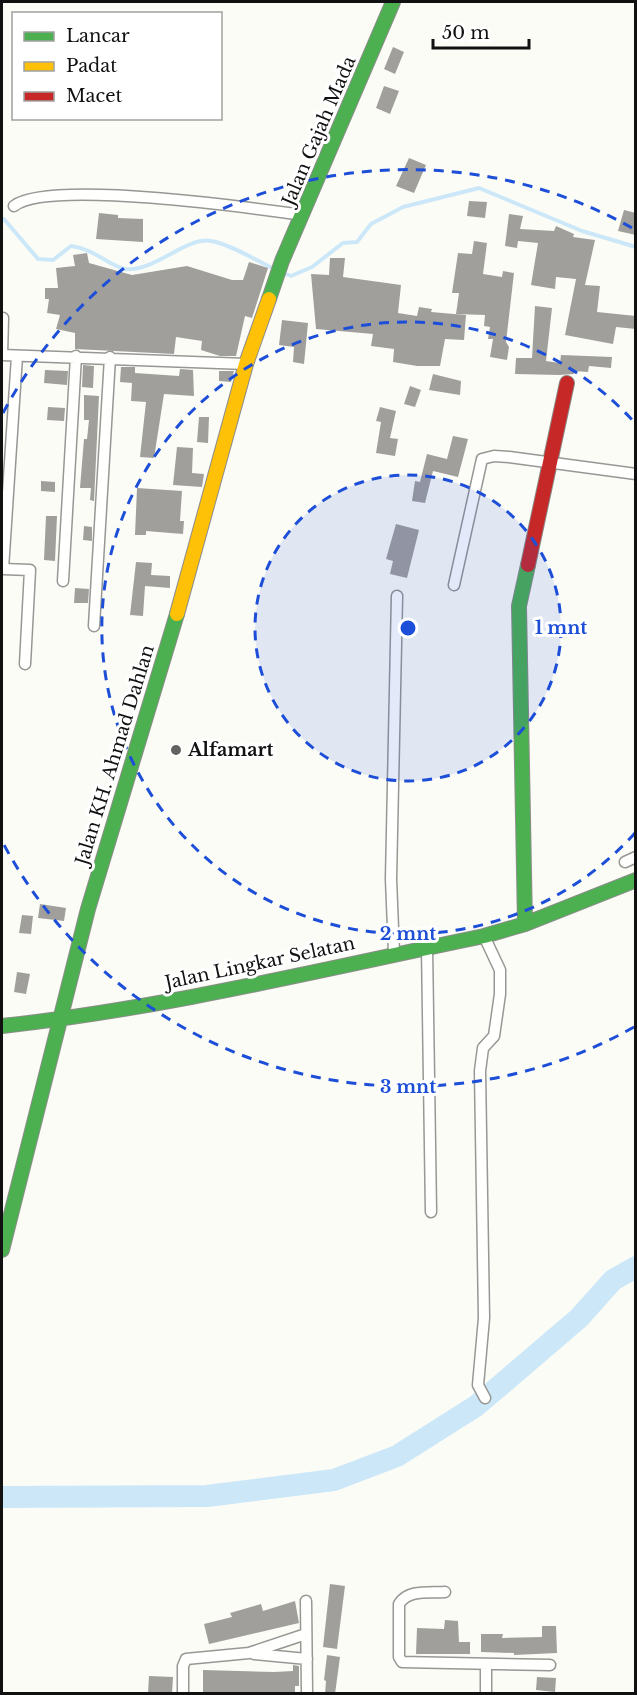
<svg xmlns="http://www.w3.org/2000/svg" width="637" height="1695" font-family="'Libre Baskerville',serif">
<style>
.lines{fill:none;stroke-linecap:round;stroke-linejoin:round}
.stream{stroke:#cce8f8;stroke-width:4}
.river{stroke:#cce8f8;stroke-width:22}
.building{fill:#a09f9c}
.street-casing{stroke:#979795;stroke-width:13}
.fast-casing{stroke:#8d8d8b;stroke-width:16}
.slow-casing{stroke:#8d8d8b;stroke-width:16}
.jam-casing{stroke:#8d8d8b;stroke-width:16}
.street{stroke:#fffffe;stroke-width:10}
.fast{stroke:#4caf50;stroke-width:14}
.slow{stroke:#ffc107;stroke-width:14}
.jam{stroke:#c62828;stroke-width:14}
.ring{fill:none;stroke:#1d4ed8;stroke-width:3;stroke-dasharray:10 8}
.poi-dot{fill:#636362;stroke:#fff;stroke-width:2}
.labels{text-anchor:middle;stroke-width:6;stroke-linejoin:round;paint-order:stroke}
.street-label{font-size:18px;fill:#111;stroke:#fff}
.poi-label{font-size:18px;font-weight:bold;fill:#111;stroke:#fff;text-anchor:start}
.centre{fill:#1d4ed8;stroke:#fff;stroke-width:3}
.ring-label{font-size:18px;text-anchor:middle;font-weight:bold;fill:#1d4ed8;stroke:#fff;stroke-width:6;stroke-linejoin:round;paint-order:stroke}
</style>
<rect width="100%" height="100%" fill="#fcfcf7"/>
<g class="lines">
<path class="stream" d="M2 221 4 219 38 259 53 260 71 246C95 249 109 266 125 269 153 273 187 236 211 241 230 244 257 261 274 269
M281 272 291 276 312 267 343 243 357 242 371 224 403 207 479 188 582 231 636 247"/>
<path class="river" d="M2 1497 207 1496 334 1480 397 1456 476 1406 579 1318 613 1280 636 1267"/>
</g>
<path class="building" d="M393 47 404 52 395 74 384 69Z
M384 86 399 91 390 114 376 108Z
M409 158 426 165 414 193 396 186Z
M469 201 487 202 485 218 467 216Z
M624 210 636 213V235L618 231Z
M99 213 118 215V218L143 219V242L96 239Z
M509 214 523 216 520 229 554 231 556 226 574 234 573 237 595 240 585 285 600 286 597 312 636 316V329L616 327 613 344 565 335 576 279 556 277 555 289 531 285 538 243 518 241 517 248 505 246Z
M474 241 487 243 483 274 502 277 503 271 514 273 506 342 509 347 507 360 490 357 493 339H488L490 327 484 326 485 315 456 314 459 293H452L458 253 472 254Z
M87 253 89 263 132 275 187 266 232 280H243L249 262 268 268 252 318 245 316 236 356H220L201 350 202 341 176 337 174 354 75 349V333L56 329 60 315 47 313 49 299H45V288H58L56 268 75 266 73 255Z
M330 258H345L343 277 401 285 398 313 417 316 419 307 432 309 431 312 466 315 464 340 445 339 440 366H417L393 362 394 349 371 346 373 334 316 329 311 274 329 275Z
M535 306 552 308 546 361 560 363 561 355 612 357 611 368 589 366 588 372 574 371V374L559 375 515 374 516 358H532Z
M282 320 308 323 304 364 293 362 294 347 279 345Z
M83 365 94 366 93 388 82 387Z
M121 367H135V373L179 376 180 369 193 370 194 396 164 394 154 458 140 457 146 402 131 401 132 383 120 382Z
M45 370 68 371 67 385 44 383Z
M219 371H234L231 382 219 381Z
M433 374 461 381 460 395 429 390Z
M410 386 421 390 415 407 404 404Z
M84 395 99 396 94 501 90 500 91 488H80L84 439H87L89 420H84Z
M48 407 65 408 64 421 47 420Z
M380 407 396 411 390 438 398 439 395 456 376 453 381 422 376 421Z
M199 417H209L208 443 197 442Z
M453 436 468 439 458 477 433 471 425 503 412 501 415 481 420 482 427 454 447 459Z
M177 447 193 448 192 473 204 474 202 487 173 485Z
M41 481 55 482V492L41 491Z
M137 488 182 491 180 521H184L183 534 146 531V535H135Z
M46 516H57L55 561 44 560Z
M396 524 419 530 407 578 390 574 393 561 386 559Z
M84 526 92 527V541L83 540Z
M136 562 152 563 151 575 170 576V588L145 586 143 616 130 615Z
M75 588 89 589 88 603H74Z
M40 904 66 908 64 921 38 918Z
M22 915 33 916 31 934 19 933Z
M17 972 30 974 26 994 14 992Z
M330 1584 345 1586 337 1649 323 1647Z
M295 1601 299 1623 209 1644 204 1624 232 1617 230 1613 261 1604 263 1611Z
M445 1620 458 1621 459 1642H470V1654H416L417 1628 444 1629Z
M542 1626H556L557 1653 514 1655V1653L481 1652V1634H503L502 1638 542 1637Z
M327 1655 340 1657 335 1694H325L326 1681 324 1680Z
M293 1665 299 1666V1686H295V1694H203V1670L274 1672 293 1671Z
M149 1676 173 1677 172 1694H148Z
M537 1677 556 1678 555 1692 536 1690Z"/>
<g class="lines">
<g class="street-casing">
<path id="street" d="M14 206C48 179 253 208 303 215
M2 355 246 364
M2 355 3 318
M17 356 3 569 30 570 25 664
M63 581 76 356
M454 585 482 459 494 456 509 457 636 474
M94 626 110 357
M625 862 636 857
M484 936 500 970V994L494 1036 483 1048 480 1071 484 1318 478 1385 485 1398
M427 947 431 1212
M394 953 391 879 397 596
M445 1592C429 1593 408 1589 399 1604V1657L402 1662 550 1665
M306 1601 307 1694
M254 1654 307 1659
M486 1664V1694
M183 1694V1666L186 1659 249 1653 306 1634"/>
</g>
<g class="fast-casing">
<path id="fast" d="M269 299 282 261 393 2
M525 924 519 606 528 565
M2 1026C165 1008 324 969 484 936L525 924 636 880
M2 1250 88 909 177 614"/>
</g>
<g class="slow-casing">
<path id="slow" d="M177 614 246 364 269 299"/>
</g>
<g class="jam-casing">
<path id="jam" d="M528 565 567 383"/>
</g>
<use href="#street" class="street"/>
<use href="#fast" class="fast"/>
<use href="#slow" class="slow"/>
<use href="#jam" class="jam"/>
</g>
<circle cx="408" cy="628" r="153" fill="#1d4ed8" fill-opacity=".12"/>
<g class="ring">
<circle cx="408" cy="628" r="153"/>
<path d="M635 833A306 306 0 1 1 635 423"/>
<path d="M634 1027A459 459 0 0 1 3 843M3 413A459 459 0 0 1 634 229"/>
</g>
<circle class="poi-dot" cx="176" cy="750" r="6"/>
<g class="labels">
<g class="street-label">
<text transform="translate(319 131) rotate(-67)" y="6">Jalan Gajah Mada</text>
<text transform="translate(115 755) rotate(-73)" y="6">Jalan KH. Ahmad Dahlan</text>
<text transform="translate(260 963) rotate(-12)" y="6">Jalan Lingkar Selatan</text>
</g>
<g class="poi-label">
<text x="188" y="756">Alfamart</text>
</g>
</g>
<circle cx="408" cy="628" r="9" class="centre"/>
<g class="ring-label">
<text x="561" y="634">1 mnt</text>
<text x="408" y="940">2 mnt</text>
<text x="408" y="1093">3 mnt</text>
</g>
<rect width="637" height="1695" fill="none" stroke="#111111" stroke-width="6"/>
<rect x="12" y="12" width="210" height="108" fill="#ffffff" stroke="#a0a0a0" stroke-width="1.5"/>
<rect x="24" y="32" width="30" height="9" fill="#4caf50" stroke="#a0a0a0" stroke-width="1.5"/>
<text x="66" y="42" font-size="18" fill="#111111">Lancar</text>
<rect x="24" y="62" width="30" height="9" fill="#ffc107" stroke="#a0a0a0" stroke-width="1.5"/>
<text x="66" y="72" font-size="18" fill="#111111">Padat</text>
<rect x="24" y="92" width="30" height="9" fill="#c62828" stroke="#a0a0a0" stroke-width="1.5"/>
<text x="66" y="102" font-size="18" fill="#111111">Macet</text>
<path d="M433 39v9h96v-9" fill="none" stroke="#111111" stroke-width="3"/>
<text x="442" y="39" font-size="18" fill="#111111" stroke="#ffffff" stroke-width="4.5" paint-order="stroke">50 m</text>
</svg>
